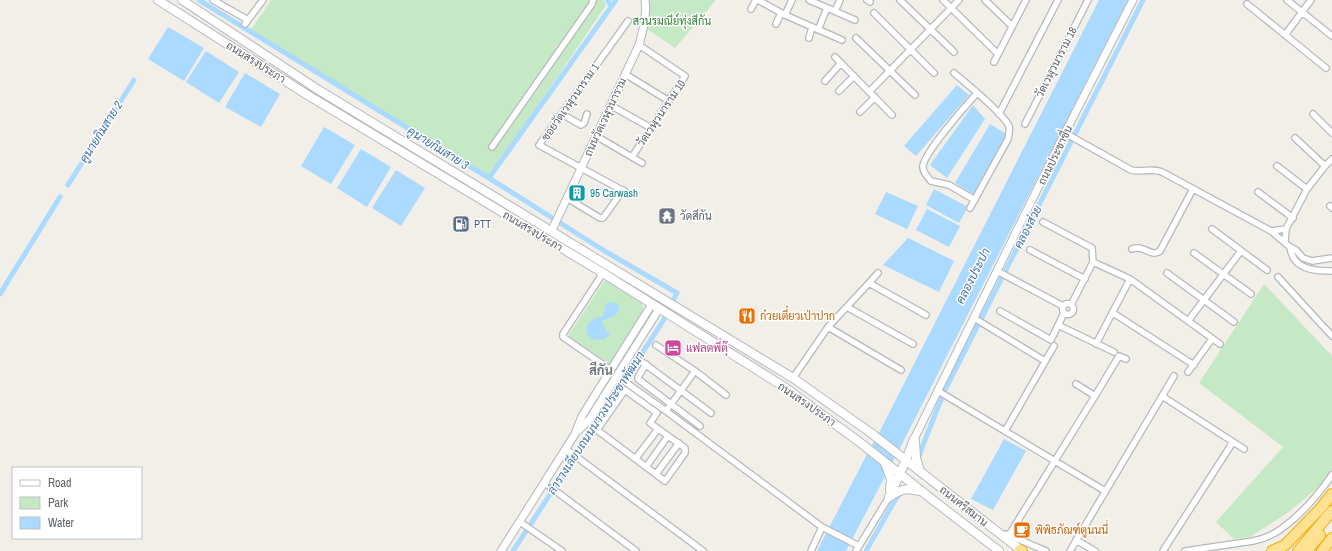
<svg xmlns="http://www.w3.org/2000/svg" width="1332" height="551" font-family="'Archivo Narrow',Sarabun,sans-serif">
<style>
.green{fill:#c5e8c5}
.water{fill:#aadaff}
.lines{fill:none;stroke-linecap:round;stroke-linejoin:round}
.canal{stroke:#aadaff;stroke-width:5}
.minor-casing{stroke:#b5b8bc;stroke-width:8}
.tertiary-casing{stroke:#b5b8bc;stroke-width:9}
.secondary-casing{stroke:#b6babf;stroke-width:10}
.motorway-casing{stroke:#f9ab00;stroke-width:12}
.minor{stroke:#fff;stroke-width:5.5}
.tertiary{stroke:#fff;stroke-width:7}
.secondary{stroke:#fff;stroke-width:8}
.motorway{stroke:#fde293;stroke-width:10}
.labels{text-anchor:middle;stroke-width:3;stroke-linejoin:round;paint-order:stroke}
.park-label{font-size:11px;fill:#348238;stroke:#fff}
.street-label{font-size:11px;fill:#5f6368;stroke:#fff}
.culture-label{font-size:11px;fill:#0d838f;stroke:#fff;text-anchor:start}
.worship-label{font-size:11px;fill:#5b616d;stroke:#fff;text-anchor:start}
.service-label{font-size:11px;fill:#4e5e75;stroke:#fff;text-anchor:start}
.food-label{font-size:11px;fill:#c56008;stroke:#fff;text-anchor:start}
.hotel-label{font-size:11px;fill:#b23c85;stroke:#fff;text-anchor:start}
.water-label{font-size:12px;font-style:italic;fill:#4174aa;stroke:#fff}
.quarter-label{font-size:13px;font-weight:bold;fill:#70757a;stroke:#fff}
</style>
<rect width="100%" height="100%" fill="#f1efe8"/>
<path class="green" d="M271 0H604L606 5 489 178 250 31Z
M649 0H716L675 48 647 29Z
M606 278 642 301 643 310 610 364 568 336Z
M1264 284 1332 356V470L1324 482 1290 511 1250 537 1234 539 1216 522 1283 447 1199 383Z"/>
<path class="water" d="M1099 0H1128L903 442 846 551H817L865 458 881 429Z
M168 27 204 48 184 81 148 59Z
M206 51 239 72 219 103 186 82Z
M245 73 280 94 261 127 225 107Z
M957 85 969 95 916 156 904 146Z
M973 105 985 119 947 178 930 165Z
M990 124 1008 135 973 194 955 183Z
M324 127 355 145 331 184 301 166Z
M361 149 391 167 367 207 337 188Z
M396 170 425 188 401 226 372 208Z
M934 189 968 207 959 223 926 205Z
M886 192 918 206 907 229 875 214Z
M927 209 960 226 949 247 916 230Z
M908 238 954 261 939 292 883 265Z
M609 302 618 304 619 309 616 315 602 321 606 331 610 332 609 335 603 340 592 339 587 334C584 322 593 319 603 316 606 312 603 305 609 302Z
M1004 439 1026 451 993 510 971 499Z"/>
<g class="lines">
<path class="canal" d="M199 0 489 178 603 250 677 293 663 321 628 375 513 551
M611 7 616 0
M489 178 611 7 608 0
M68 185 134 80
M0 294 60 197
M919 457 923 445 944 392 1143 0
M866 551 895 500 899 495"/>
<g class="minor-casing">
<path id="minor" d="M213 0 248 20
M758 0 785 15 842 40
M809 0 855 20
M867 0 870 2
M900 0 954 52
M943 0 998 54
M985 0 1012 26
M1287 0 1332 36
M1247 4 1326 68
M751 9 756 0
M835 11 840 0
M874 13 934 73
M785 15 792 0
M628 21 539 145 629 194
M245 24 263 0
M776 24 781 13
M818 30 827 8
M1285 35 1311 0
M809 38 812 27
M856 38 915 95
M835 57 892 115
M994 62 1026 0
M954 73C967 84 1002 112 1009 126 1010 131 1009 134 1008 139L970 208
M625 74 669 101
M825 81 841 63
M839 91 854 76
M869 92 959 0
M610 105 651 128
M860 112 875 97
M562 114 581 125 584 123 587 114
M999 114 1058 0
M1313 114 1332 133
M1025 124 1088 0
M1065 133 1131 170C1142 173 1153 167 1164 173L1271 231 1290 247 1296 250 1303 258 1312 261 1332 258
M596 136 642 163
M1295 138 1325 166
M492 147 592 4 593 0
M632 157 685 76 639 45
M1277 166 1307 189
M1258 192 1293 218
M567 198 600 218H603L623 190
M975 200 949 185 931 181C928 177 922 172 923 166 924 153 967 104 977 93
M1330 206 1332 208
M1043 222 1092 248 1093 262 1071 305
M1212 229 1267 270
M1271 231 1286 229
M1285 242 1286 229 1307 189 1325 166 1332 159
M1290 247C1293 270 1314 271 1332 271
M1132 249C1144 244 1151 258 1160 251L1193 189
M1030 250 1085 279
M1194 253 1251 294
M1093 262 1130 279 1220 344
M997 271 1063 306
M603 273 563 334V337L611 370
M1167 273 1234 322
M1278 277 1332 336
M869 283 878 273
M1062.5 309a5.5 5.5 0 1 1 11 0a5.5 5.5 0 1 1-11 0Z
M847 307 913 344
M1000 311 1051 340 1064 313
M1113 313 1194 365
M974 318 1045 361
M1188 321 1241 251
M1058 325 1114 352
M828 327 901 370
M1096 344 1130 279
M656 345 695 371 666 411
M641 361 711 413
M646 364 638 377V379L700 426
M695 371 726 395
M1188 372 1212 339
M617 376 666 411 822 527 859 546
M793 378 828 327 869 283 926 315
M625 390 657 413 650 423 685 448V453L665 481 597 430Z
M938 391 1105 491
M1095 396 1119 356 1126 359
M1162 396 1244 449
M1005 431 1054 346
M566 449 703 551
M636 458 658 429
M646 467 668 436
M656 474 679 443
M545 483 636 551
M520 522 562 551
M1006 534 1046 551
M1009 535 1095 396 1076 384
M1076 540 1095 551
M811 551 822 527
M856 551 889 497
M1070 551 1174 376
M1163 551 1233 442
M1185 551 1253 541C1263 539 1273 535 1281 529 1301 515 1318 495 1332 475"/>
</g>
<g class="tertiary-casing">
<path id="tertiary" d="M551 232 639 45C643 30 647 16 645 0
M579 430 589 420 659 309
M914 439 1065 133 1133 0
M501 551 575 434 582 416 652 304"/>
</g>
<g class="secondary-casing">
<path id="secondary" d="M158 0 306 94 603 273 786 388 862 444 929 497 999 551
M182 0 317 89 793 378 871 433 1022 551
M915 441 916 458 920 471
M885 463 891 479 890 490
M889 497 906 460 914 439
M889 497C901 490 905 487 919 491"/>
</g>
<g class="motorway-casing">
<path id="motorway" d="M1020 550 1022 551
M1272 551 1285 545 1320 509 1332 494
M1298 551 1332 511
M1307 551 1320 535
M1322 551 1332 538"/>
</g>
<use href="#minor" class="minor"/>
<use href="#tertiary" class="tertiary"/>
<use href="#secondary" class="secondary"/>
<use href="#motorway" class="motorway"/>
</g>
<defs>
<g id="building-square" transform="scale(0.9)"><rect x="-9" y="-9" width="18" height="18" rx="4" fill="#0f9aa8" stroke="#fff"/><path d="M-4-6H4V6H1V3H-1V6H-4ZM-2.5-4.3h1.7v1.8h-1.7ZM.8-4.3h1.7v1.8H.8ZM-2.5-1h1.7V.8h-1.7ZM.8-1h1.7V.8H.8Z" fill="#fff"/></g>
<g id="temple-square" transform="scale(0.9)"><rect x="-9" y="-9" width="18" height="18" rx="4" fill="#6b7280" stroke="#fff"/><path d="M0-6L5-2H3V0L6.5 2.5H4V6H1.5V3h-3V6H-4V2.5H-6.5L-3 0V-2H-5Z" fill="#fff"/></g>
<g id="fuel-square" transform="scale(0.9)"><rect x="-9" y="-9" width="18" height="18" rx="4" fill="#5c6f8a" stroke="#fff"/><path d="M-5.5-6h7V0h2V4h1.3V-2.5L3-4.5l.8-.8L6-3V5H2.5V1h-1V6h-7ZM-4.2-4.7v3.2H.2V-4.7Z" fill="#fff"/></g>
<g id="restaurant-square" transform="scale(0.9)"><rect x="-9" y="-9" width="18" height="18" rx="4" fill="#e8710a" stroke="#fff"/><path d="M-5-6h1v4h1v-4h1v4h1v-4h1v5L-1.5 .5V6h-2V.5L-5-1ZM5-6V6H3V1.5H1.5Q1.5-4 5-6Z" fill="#fff"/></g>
<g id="hotel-square" transform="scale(0.9)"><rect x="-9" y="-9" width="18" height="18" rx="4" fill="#d1479c" stroke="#fff"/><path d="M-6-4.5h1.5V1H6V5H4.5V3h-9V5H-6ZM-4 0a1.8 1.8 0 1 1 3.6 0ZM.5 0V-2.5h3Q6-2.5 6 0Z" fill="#fff"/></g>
<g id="cafe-square" transform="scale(0.9)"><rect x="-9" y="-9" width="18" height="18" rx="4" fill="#e8710a" stroke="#fff"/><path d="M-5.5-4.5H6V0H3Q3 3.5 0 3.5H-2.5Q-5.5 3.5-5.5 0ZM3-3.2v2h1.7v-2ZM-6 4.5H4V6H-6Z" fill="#fff"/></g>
</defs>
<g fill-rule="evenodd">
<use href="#building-square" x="577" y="193"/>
<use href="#temple-square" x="667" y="216"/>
<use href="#fuel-square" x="461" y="224"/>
<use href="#restaurant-square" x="747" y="316"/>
<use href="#hotel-square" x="673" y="348"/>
<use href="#cafe-square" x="1022" y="530"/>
</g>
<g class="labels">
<g class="park-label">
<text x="672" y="25">สวนรมณีย์ทุ่งสีกัน</text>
</g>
<g class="street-label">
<text transform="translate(256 62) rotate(32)" y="4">ถนนสรงประภา</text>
<text transform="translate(1056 62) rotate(-63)" y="4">วัดเวฬุวนาราม 18</text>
<text transform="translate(570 102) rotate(-55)" y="4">ซอยวัดเวฬุวนาราม 1</text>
<text transform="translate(661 113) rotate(-56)" y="4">วัดเวฬุวนาราม 10</text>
<text transform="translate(605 117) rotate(-65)" y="4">ถนนวัดเวฬุวนาราม</text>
<text transform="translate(1055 155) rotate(-64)" y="4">ถนนประชาชื่น</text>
<text transform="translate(533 231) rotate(31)" y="4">ถนนสรงประภา</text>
<text transform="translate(807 404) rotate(35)" y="4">ถนนสรงประภา</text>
<text transform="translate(964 506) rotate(38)" y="4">ถนนศรีสมาน</text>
</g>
<g class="culture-label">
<text x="590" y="197">95 Carwash</text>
</g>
<g class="worship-label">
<text x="680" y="220">วัดสีกัน</text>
</g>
<g class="service-label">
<text x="474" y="228">PTT</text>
</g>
<g class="food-label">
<text x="760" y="320">ก๋วยเตี๋ยวเป่าปาก</text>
<text x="1035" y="534">พิพิธภัณฑ์ตูนนนี่</text>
</g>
<g class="hotel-label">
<text x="686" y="352">แฟลตพี่ตุ๊</text>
</g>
<g class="water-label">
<text transform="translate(101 132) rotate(-58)" y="4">คูนายกิมสาย 2</text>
<text transform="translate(438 148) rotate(32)" y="4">คูนายกิมสาย 3</text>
<text transform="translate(1028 227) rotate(-63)" y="4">คลองส่วย</text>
<text transform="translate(973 276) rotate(-63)" y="4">คลองประปา</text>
<text transform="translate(596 423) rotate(-57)" y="4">ลำรางเลียบถนนนาวงประชาพัฒนา</text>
</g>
<g class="quarter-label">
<text x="601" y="375">สีกัน</text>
</g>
</g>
<rect x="12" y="467" width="130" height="72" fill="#ffffff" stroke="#bfc1c3"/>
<rect x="20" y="480" width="20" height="6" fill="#ffffff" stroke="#bfc1c3"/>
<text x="48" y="487" font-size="12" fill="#5f6368">Road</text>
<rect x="20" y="497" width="20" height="12" fill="#c5e8c5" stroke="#bfc1c3"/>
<text x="48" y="507" font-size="12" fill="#5f6368">Park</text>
<rect x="20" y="517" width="20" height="12" fill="#aadaff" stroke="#bfc1c3"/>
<text x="48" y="527" font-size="12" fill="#5f6368">Water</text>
</svg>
